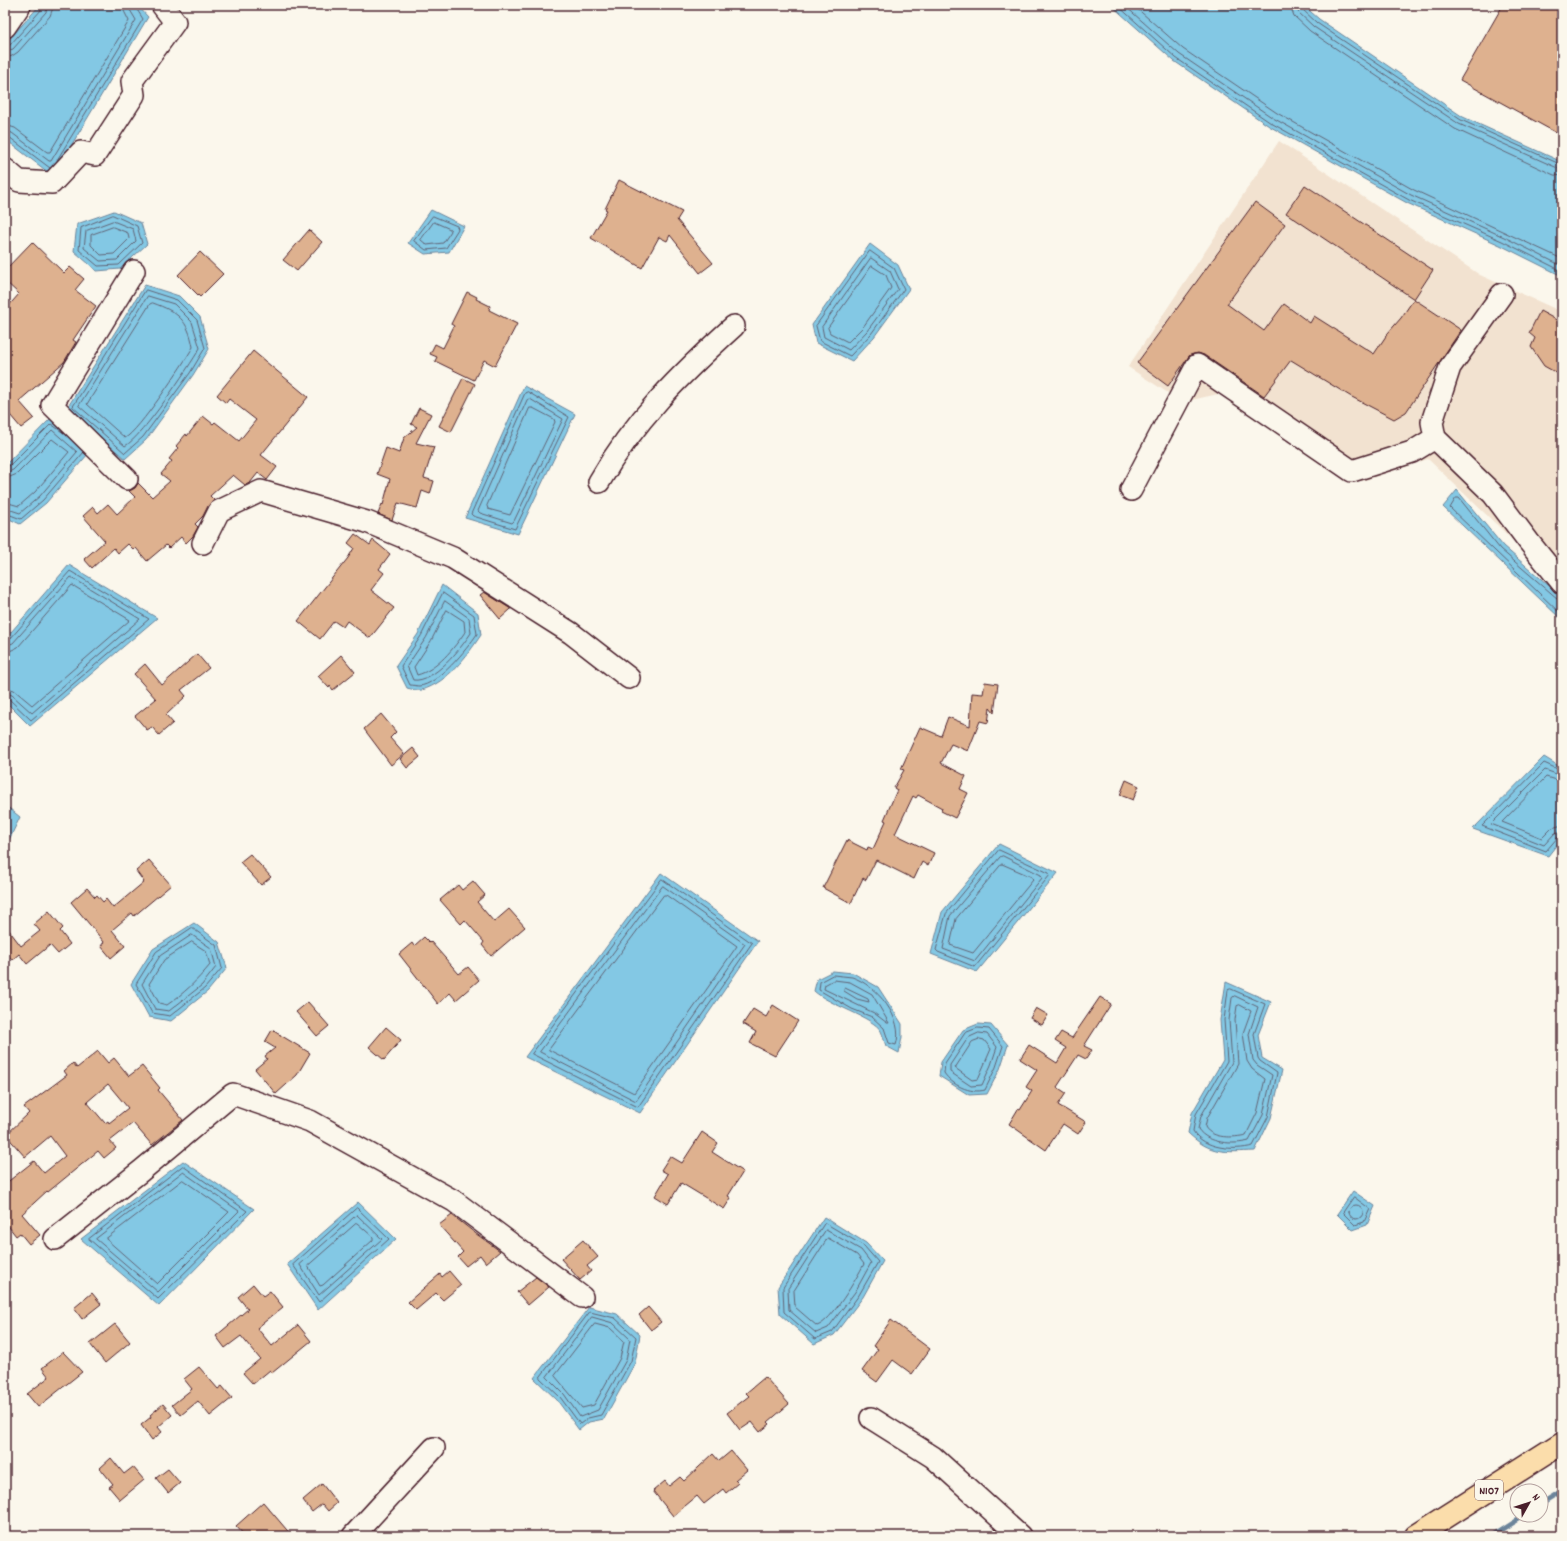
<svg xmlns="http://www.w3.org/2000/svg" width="1567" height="1541" font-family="Dekko,sans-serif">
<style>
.built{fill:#f2e2d0}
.water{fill:#83c8e4;stroke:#6c849a}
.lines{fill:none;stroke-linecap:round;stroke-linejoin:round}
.shore{stroke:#616375;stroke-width:1}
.stream{stroke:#6c849a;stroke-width:4.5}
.building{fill:#deb18f;stroke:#4a1f2b;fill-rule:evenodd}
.minor-casing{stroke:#4a1f2b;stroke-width:24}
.highway-casing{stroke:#4a1f2b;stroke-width:25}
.minor{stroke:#fbf7ec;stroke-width:21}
.highway{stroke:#fbddab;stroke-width:22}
.labels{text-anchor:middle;stroke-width:3;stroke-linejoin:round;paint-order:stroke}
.shield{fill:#fbf7ec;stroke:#7f6065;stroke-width:1}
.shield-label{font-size:12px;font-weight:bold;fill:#4a1f2b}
</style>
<rect width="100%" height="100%" fill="#fbf7ec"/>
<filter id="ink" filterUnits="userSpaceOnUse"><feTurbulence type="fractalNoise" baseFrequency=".025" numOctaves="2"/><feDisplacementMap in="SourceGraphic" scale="8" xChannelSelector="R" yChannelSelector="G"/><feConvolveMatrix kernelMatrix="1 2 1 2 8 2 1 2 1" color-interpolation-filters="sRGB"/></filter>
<g filter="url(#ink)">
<path class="built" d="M1279 141 1480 275 1562 312V587L1428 459 1362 481 1223 393 1182 402 1128 367Z"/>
<path class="water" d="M40 5H137L148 17 53 176 5 139V44Z
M1111 5H1303L1319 19 1463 117 1562 162V276L1500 245 1407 203 1269 126 1174 61Z
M431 210 464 226 449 252 425 254 408 243Z
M114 211 141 223 147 244 120 269 97 271 74 251 77 224Z
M870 244 898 265 909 289 874 337 852 361 816 343 812 325Z
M145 285 179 296 200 317 209 349 193 375 146 440 125 459 67 408Z
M524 386 575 414 518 534 465 518Z
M52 417 88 454 46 503 20 524 5 517V465Z
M1457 490 1503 546 1562 597V620L1443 507Z
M69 565 157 618 30 726 5 701V639Z
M442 585 478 613 481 635C467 656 448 682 422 690 418 691 411 689 407 688L396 666 418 634Z
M1544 757 1562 768V838L1548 856 1473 829Z
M5 805 20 817 9 840 5 843Z
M999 844 1058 873 977 972 931 954 942 912Z
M661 873 758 941 640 1113 525 1057Z
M194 923 219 942 227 968 208 991 171 1021 149 1017 131 984 153 949Z
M833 971 853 973 878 987 902 1024V1037L899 1053 886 1046C884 1041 883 1035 881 1031 873 1017 829 1005 814 991L817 979Z
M1226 982 1271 1002 1258 1035 1262 1058 1282 1070 1271 1118 1255 1151C1225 1152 1211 1155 1188 1133L1192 1113 1223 1060 1220 1020Z
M978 1024 991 1025 1008 1045 1000 1069 987 1094 969 1095 939 1076 941 1062 963 1030Z
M183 1161 254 1209 159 1306 81 1239Z
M1353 1191 1375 1206 1367 1225 1353 1230 1337 1214Z
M358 1202 396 1239 318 1310 287 1264Z
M824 1217 866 1243 883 1261 863 1297 834 1335 814 1344 780 1314 778 1287Z
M589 1307 617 1314 640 1335 635 1363 604 1419 589 1422 579 1430 557 1400 534 1378Z"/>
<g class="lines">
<path class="shore" d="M1117 5 1176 58 1271 123 1409 200 1502 241 1562 271
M1124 5 1179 54 1273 118 1411 195 1504 237 1562 266
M1133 5 1183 49 1277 113 1414 190 1562 259
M1290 5 1294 16 1310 31 1455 129 1554 175 1562 176
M1296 5 1298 12 1314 27 1459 124 1562 170
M1301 5 1302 9 1317 23 1461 120 1562 165
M5 47 10 45 42 9 43 5
M5 52 13 49 46 12 48 5
M5 58 12 56 18 52 50 16 54 5
M5 125 15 128 47 152H50L129 21 124 11 123 5
M5 131 12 133 49 161H51L136 20 130 10 129 5
M5 136 9 137 50 168
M57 160 143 19 134 5
M113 215 137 226 142 243 119 265 98 266 79 250 81 228Z
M433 216 457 226 458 229 446 248 426 250 414 241Z
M113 221 133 229 136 241 117 260 100 261 84 248 86 231Z
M434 222 450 229 451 231 443 243 427 245 421 240Z
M113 227 128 233 129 239 114 254 101 255 91 245V235Z
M870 251 894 268 904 289 871 334 850 356 820 341 816 326Z
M871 258 890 271 898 289 867 331 849 350 824 337 822 327Z
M872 266 886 275 891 288 863 327 848 342 830 333 828 328Z
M146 290 177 300 197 320 205 348 190 373 143 437 125 453 73 407Z
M148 296 174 304 192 322 200 348C189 367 142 437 125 446L79 406Z
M153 303C178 312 188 320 193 347 184 363 138 432 125 438L87 404 150 304Z
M528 392 569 417 515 529 473 516 471 514 525 393Z
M530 399 563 419 514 521 512 523 480 513 478 511 527 400Z
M530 408H533L554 419 555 422 510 515 488 509 487 506Z
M5 468 9 466 51 424 65 434
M5 473 13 470 52 430 77 452 40 496 20 513 5 508
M5 479 17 474 52 439 69 452 35 492 19 506 5 502
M5 513 21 519 43 500 84 452
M443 593 474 615 477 634C467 649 438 685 419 686 417 686 413 685 410 685L401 666 421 636Z
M1562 600 1558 599 1500 549 1459 498H1456L1450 508 1562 615
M445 601 469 618 471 633C461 648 434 683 413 680L407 666 426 638Z
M447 610 464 621 465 632C454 648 437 670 417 675L414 667 431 641Z
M5 641 10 639 70 571 149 619 31 720 9 699H5
M5 646 13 643 71 577 140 619 32 713 12 695 5 693
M5 652 12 650 18 647 72 585 130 620 32 705 14 690 5 687
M1562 771 1544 763 1482 826 1546 851 1558 837 1562 836
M1562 776 1545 770 1491 824 1544 845 1555 833 1562 831
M1562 782 1546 777 1502 822 1542 838 1552 828 1562 825
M999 850 1049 873 1050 875 975 967 938 952 936 950 946 914Z
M1003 856 1041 875 1042 878 975 961 943 949 950 916 1000 857Z
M1002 864 1032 877 1033 880 973 953 950 945 956 919Z
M662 879 752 943 638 1107 532 1054Z
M663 886 745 944 636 1101 540 1052Z
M664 895H666L737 946 634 1093 549 1050Z
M192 928 216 945 222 968 205 988 170 1016 152 1013 136 984 156 952Z
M192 935 211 948 216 967 202 985 169 1011 155 1009 142 984 160 956Z
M192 942 206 951 210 965C197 981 183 994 167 1005L159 1003 149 984 164 960Z
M833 975C839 976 846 976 852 977 876 985 905 1019 896 1045L889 1043 884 1028 872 1017 852 1009 819 990 820 982Z
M834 980 850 982 872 994 889 1023H887L874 1013 824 989 825 985Z
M845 988 868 999 869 1002 857 999 844 991Z
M1231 989 1265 1004 1254 1034 1258 1058 1260 1061 1277 1073 1268 1117 1253 1146C1234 1151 1204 1149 1193 1131L1196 1114 1227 1061 1224 1020 1228 990Z
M1235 996 1258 1007 1249 1034 1253 1060 1257 1065 1272 1075 1263 1115 1249 1141C1234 1145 1208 1144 1198 1129L1201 1116 1232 1062 1229 1020 1232 998Z
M1240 1005 1251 1011 1243 1033 1247 1061 1252 1069 1265 1079 1257 1113 1246 1135C1234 1138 1212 1139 1205 1127L1207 1118 1238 1064 1235 1020 1237 1006Z
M978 1028 989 1029 1003 1046 996 1067 985 1090C970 1094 952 1085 944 1073L945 1063 965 1033Z
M979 1033 987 1034 997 1047 991 1065 982 1085 971 1086 950 1072V1065L968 1038Z
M980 1039 984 1040 991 1049 978 1079 972 1080 955 1068 972 1042Z
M183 1166 247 1211 158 1299 89 1239Z
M183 1172 239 1211 158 1292 96 1239Z
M183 1180 229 1212 157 1284 106 1239Z
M1354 1197 1370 1209 1364 1222 1355 1225 1343 1213Z
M1349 1212a7 7 0 1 1 14 0a7 7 0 1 1-14 0Z
M357 1208 389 1239 319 1302 293 1265Z
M357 1215 382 1239 319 1295 300 1265Z
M357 1223 373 1237V1240L323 1285 320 1286 308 1266Z
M825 1223 864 1246 878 1262 859 1295 832 1332 815 1339 784 1312 783 1288Z
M826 1230 861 1250 871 1263 855 1292 828 1328 816 1333 789 1310 788 1289Z
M828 1238 857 1255 864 1264C856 1279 832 1321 817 1326L795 1307 794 1291Z
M590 1312 615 1318 636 1337 631 1361 601 1415 588 1418 580 1424 560 1397 540 1378Z
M592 1317 613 1323 630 1339 626 1360 598 1410 580 1417 564 1394 547 1377Z
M595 1324 610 1328 624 1341 620 1358 594 1405 582 1408 555 1376Z"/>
<path class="stream" d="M1541 1504 1562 1491
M1490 1536 1523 1515"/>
</g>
<path class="building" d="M1503 5H1562V136L1460 80Z
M619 180 682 212 677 220 713 263 700 273 670 235 667 241 659 237 642 268 591 238 607 210 605 209Z
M1305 185 1433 270 1414 299 1286 213Z
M1255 202 1285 224 1227 304 1264 331 1284 304 1310 323 1314 316 1374 354 1388 333 1401 318 1414 299 1461 330 1406 412 1394 419 1350 396 1291 360 1264 396 1204 355 1198 353 1190 355 1168 386 1137 363Z
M309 230 322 242 297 271 283 260Z
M32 242 64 273 70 267 84 279 75 290 96 306 73 340 76 342 64 362 19 401 34 418 21 428 5 409V310L19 294 5 281V270Z
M200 252 223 274 200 297 178 275Z
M467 292 477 297 476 299 490 306 489 310 517 324 495 366 484 360 474 380 435 361 437 357 430 354 435 344 443 348 454 326 451 324Z
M1540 311 1562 323V376L1544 366 1531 347 1535 338 1529 333Z
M253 351 308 397 261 455 277 467 267 480 258 473 250 483 245 485 233 475 210 496 214 500 208 506 203 516 195 524 198 527 193 536 186 543 181 537 169 548 166 545 147 561 136 548 134 550 128 544 118 553 114 548 92 568 84 559 105 541 83 516 93 507 98 513 108 504 117 514 135 497 129 491 135 488 138 483 152 497 170 481 161 474 172 461 169 459 178 448 176 446 186 434 187 436 203 416 213 424 215 422 239 441 256 420 229 399 226 403 217 395Z
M463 378 475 384 451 432 439 426Z
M419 408 431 414 416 443 434 447 424 478 434 481 430 494 422 491 417 508 398 503 392 520 378 514 382 504 383 505 390 479 377 474 386 448 399 453 404 438 417 427 411 424Z
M355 534 370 545 373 540 390 554 379 569 384 573 371 590 394 608 370 638 347 621 343 627 334 621 320 639 298 621 348 558 354 548 348 543Z
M484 592 511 609 500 619 480 595Z
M197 654 209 668 181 690 186 696 166 715 173 723 159 735 152 727 147 730 135 716 156 699 134 674 145 664 162 685Z
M341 655 355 672 333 690 330 686 329 688 318 676Z
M985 682 998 684 994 713 990 708 988 723 980 721 968 751 951 744 941 763 966 776 960 789 968 793 955 818 941 811 942 808 918 795 916 798 913 796 895 834 934 853 928 866 922 862 914 879 876 860 866 880 863 878 851 903 823 888 847 840 867 850 868 847 873 849 886 821 884 820 897 790 894 788 904 770 901 769 920 727 941 736 948 717 970 726 972 693 983 694Z
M381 714 396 732 390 738 404 754 391 765 364 729Z
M413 748 420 757 407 768 400 759Z
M1126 780 1139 786 1133 800 1120 795Z
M250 854 271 877 261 885 240 862Z
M149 860 171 885 134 916 132 913 112 930 125 946 111 958 101 946 104 942 71 902 87 888 95 897 97 895 103 902 106 899 113 908 144 882 136 871Z
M473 881 485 895 477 902 494 922 509 909 525 927 491 956 482 945 484 942 465 920 461 924 440 900 458 885 462 890Z
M49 911 63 928 60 931 70 944 58 954 50 945 27 964 19 954 12 960 5 951V925L21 946 40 931 34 924Z
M424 937 430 943 431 942 459 974 468 967 479 980 456 1000 450 993 438 1004 399 954 412 943 414 946Z
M1100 997 1111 1004 1084 1046 1092 1050 1086 1059 1078 1055 1057 1087 1066 1093 1058 1105 1086 1122 1078 1134 1063 1124 1046 1150 1009 1124 1018 1109 1020 1110 1032 1091 1026 1087 1037 1070 1020 1059 1029 1045 1057 1063 1066 1048 1055 1041 1061 1032 1072 1038Z
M308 1002 329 1026 317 1036 296 1012Z
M773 1005 798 1021 775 1056 750 1043 756 1032 743 1024 753 1009 766 1017Z
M1036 1008 1048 1015 1042 1025 1030 1018Z
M386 1027 401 1040 384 1060 369 1047Z
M272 1030 310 1053 297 1075 276 1094 255 1069 267 1059 265 1056 275 1048 265 1042Z
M98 1051 108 1063 114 1058 129 1076 142 1066 160 1088 158 1090 183 1120 152 1145 133 1123 110 1141 116 1148 104 1158 98 1151 48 1192 47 1191 22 1214 40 1235 29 1244 20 1233 16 1236 5 1222V1184L34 1161 44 1173 65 1156 50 1136 25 1157 6 1135 29 1113 24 1107 67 1075 64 1071 73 1063 77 1068ZM108 1084 128 1108 109 1123 108 1121 105 1123 87 1102Z
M702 1132 718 1143 712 1152 743 1172 728 1196 731 1198 724 1209 681 1183 668 1204 655 1196 668 1174 661 1170 670 1156 682 1163Z
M452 1215 475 1233 500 1251 486 1263 480 1255 466 1266 458 1257 463 1252 439 1225Z
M583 1240 598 1257 587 1266 591 1271 580 1280 561 1259Z
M449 1271 461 1285 443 1300 436 1293 416 1310 408 1302 440 1274 442 1277Z
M536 1277 549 1287 528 1305 517 1292Z
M253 1284 263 1296 270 1291 283 1307 257 1328 272 1346 298 1325 311 1341 272 1373 270 1370 253 1384 243 1373 260 1359 241 1336 225 1348 216 1336 248 1309 238 1297Z
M92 1293 101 1304 82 1319 74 1308Z
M648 1307 661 1322 651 1330 639 1315Z
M891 1320 930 1349 912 1374 893 1360 877 1382 862 1371 878 1349 873 1346Z
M115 1324 130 1342 105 1363 90 1344Z
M63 1352 82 1372 38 1407 27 1394 49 1377 42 1368Z
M199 1367 218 1389 222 1386 232 1398 210 1416 198 1401 181 1415 172 1405 192 1389 184 1379Z
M765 1377 789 1404 768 1422 770 1424 760 1432 752 1422 740 1430 727 1413 749 1396 746 1393Z
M163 1404 172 1415 158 1427 162 1432 152 1440 141 1425 151 1417 150 1415Z
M731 1451 747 1470 735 1480 738 1483 726 1493 723 1489 704 1504 697 1496 673 1516 653 1491 665 1481 669 1486 680 1477 684 1481 713 1454 719 1461Z
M111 1458 124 1474 133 1467 144 1480 120 1500 109 1487 113 1484 100 1468Z
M168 1469 180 1483 168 1493 156 1478Z
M322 1484 337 1503 328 1511 322 1504 312 1512 303 1500Z
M263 1502 275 1516 292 1536H245L236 1526Z"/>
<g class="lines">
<g class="minor-casing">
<path id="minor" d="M5 27 20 5
M5 169 19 181 52 183 81 152 95 155 134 95 132 81 175 22 162 5
M1435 438 1493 494 1529 542 1562 583
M127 479 52 405 134 271
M599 482C634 420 682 373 734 326
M1131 490 1197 365 1352 471 1412 452 1435 438 1432 422 1450 367 1502 294
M203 543 219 511 261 491 367 522 453 558 571 633 629 678
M55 1239 141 1171 233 1094 310 1121 454 1201 582 1297
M871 1418 933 1457 1020 1536
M353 1536 434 1448"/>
</g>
<g class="highway-casing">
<path id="highway" d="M1416 1536 1562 1443"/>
</g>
<use href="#minor" class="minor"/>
<use href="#highway" class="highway"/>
</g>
</g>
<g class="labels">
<rect class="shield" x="1475" y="1480" width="28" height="20" rx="3"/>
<g class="shield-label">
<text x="1489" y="1494">N107</text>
</g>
</g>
<rect width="1567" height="1541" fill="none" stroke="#fbf7ec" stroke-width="20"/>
<rect x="10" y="10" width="1547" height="1521" fill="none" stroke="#4a1f2b" stroke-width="1.5" filter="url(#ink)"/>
<g transform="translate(1529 1503) rotate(51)"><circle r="19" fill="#fbf7ec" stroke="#b4a19f"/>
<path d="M0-3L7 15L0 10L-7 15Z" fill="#4a1f2b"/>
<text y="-6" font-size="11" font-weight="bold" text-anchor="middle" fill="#4a1f2b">N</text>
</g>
</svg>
